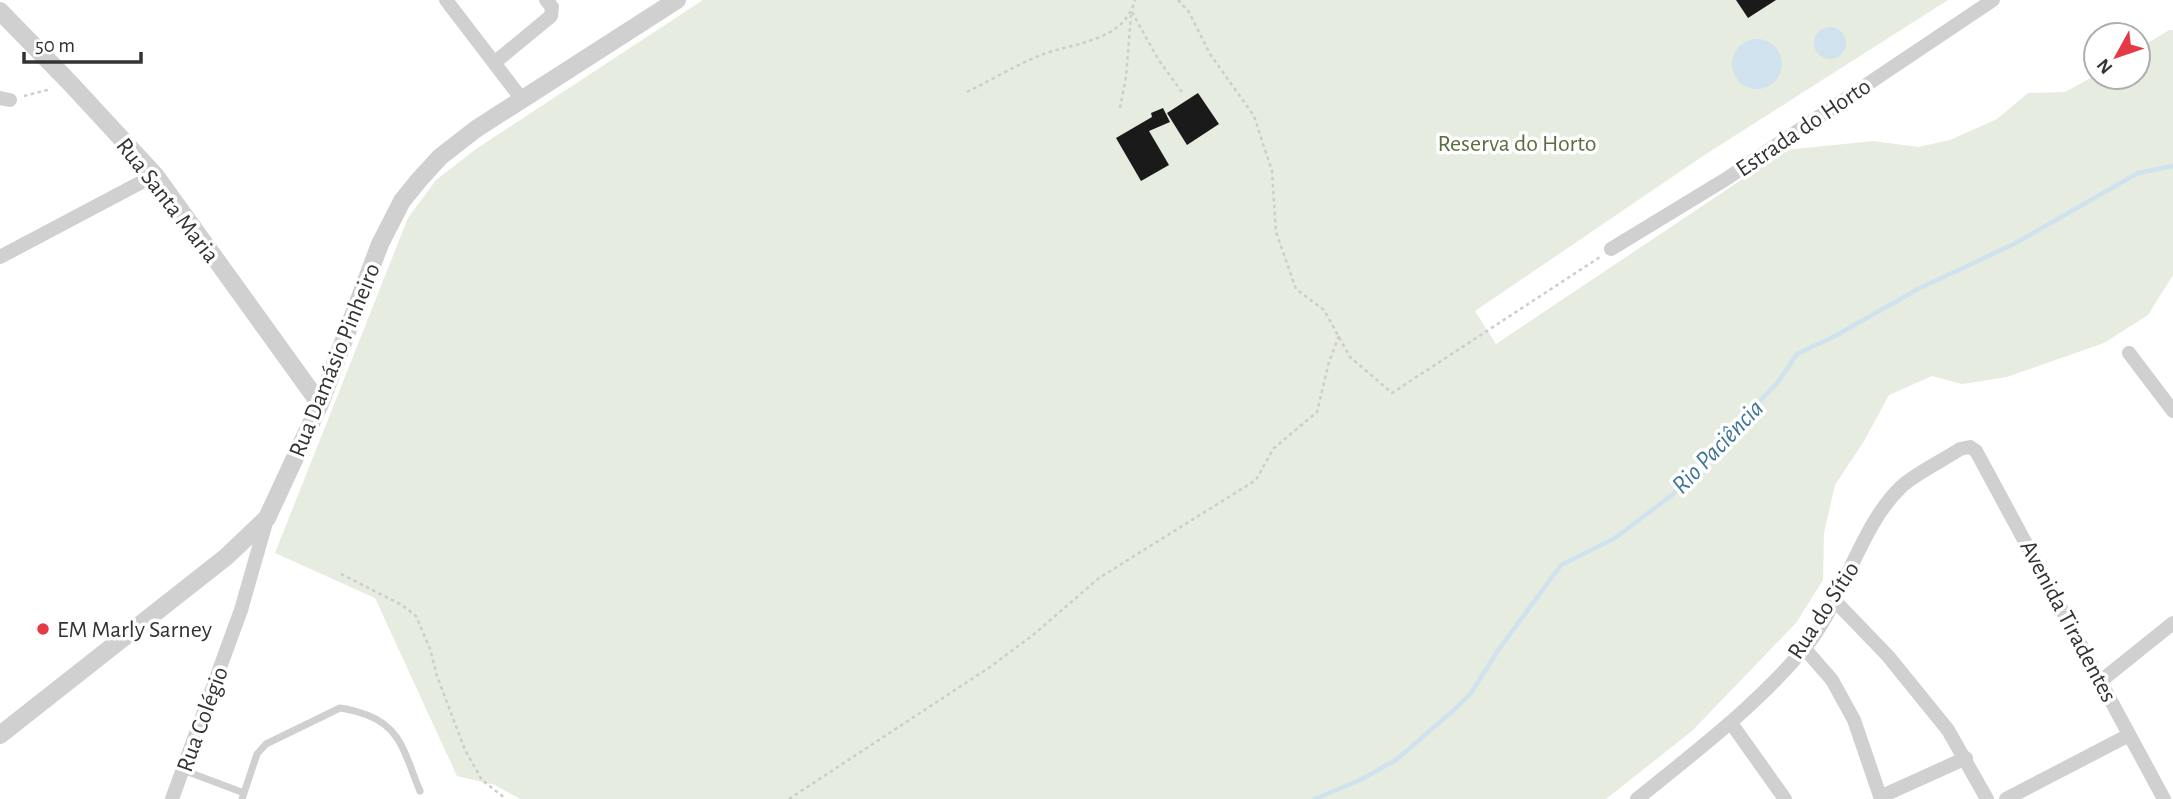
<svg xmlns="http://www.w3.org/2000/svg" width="2173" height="799" font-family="'Alegreya Sans',sans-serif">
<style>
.green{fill:#e6ecdf}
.water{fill:#cfe2ee}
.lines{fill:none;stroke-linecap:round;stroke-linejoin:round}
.stream{stroke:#cfe2ee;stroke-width:4.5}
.building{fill:#1a1a1a}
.path{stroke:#cdcdcd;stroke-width:2.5;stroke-dasharray:3.5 3.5;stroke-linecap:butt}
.service{stroke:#d0d0d0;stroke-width:7}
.minor{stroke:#d0d0d0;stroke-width:14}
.tertiary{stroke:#d0d0d0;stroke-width:18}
.poi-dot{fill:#e63946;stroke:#fff;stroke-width:2.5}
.labels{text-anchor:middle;stroke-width:7;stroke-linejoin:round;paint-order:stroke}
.street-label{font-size:24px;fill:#333;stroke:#fff}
.park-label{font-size:24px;fill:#56703f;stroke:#fff}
.poi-label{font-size:24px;fill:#333;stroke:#fff;text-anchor:start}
.water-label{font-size:26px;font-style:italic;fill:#3f7597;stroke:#fff}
</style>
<rect width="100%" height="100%" fill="#fff"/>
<path class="green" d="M703 0H1948L1703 156 1475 311 1496 344 1786 150 1873 141 1918 147 1950 140 1997 119 2028 93 2065 92 2096 75V77H2138V49L2169 30H2173V275L2148 315 2104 343 2007 377 1962 384 1932 376 1889 395 1864 441 1835 485 1824 533 1823 580 1796 623 1692 731 1606 799H520L495 785 457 776 375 598 275 553 408 218 436 180 476 149Z"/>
<path class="water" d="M1814 43a16 16 0 1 1 32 0a16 16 0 1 1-32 0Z
M1732 64a25 25 0 1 1 50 0a25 25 0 1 1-50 0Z"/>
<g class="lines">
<path class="stream" d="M1315 799 1360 780 1396 760 1455 709 1471 693 1499 649 1561 565 1615 538 1672 495 1778 382 1797 354 1835 336 1918 289 2014 244 2138 173 2173 166"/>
</g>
<path class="building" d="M1736 0H1776L1748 18Z
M1198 93 1219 124 1187 145 1167 113Z
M1163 108 1170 122 1149 131 1169 165 1141 181 1116 138 1152 117 1151 113Z"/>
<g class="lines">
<path class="path" d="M1178 0 1189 12 1210 54 1254 116 1272 171 1276 232 1296 289 1324 310 1350 357 1392 393 1600 257
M1132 12 1158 59 1182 92
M967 92C991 80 1016 65 1041 55 1075 42 1124 42 1135 0
M24 96 51 89
M1120 108 1126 77 1131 15
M341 574 402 605 416 616 430 649 437 676 465 750 482 780 506 799
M789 799 990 667 1033 635 1099 578 1256 480 1273 449 1317 412 1329 362 1339 336"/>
<path class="service" d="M183 770 244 793
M242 799 257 754 266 744 340 708C350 709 358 712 367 715 403 728 406 759 420 791"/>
<path class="minor" d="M446 0 521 98
M494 63 551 16 552 7 546 0
M0 98 10 100
M1611 249 1726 179 1993 0
M0 257 155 175
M2129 353 2173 411
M1835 601 1888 656 1948 730 1987 799
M1805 649 1832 680 1854 720 1881 799
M2102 680 2173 623
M1731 723 1785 799
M1880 797 1966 758
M172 799 241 610 267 519
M1637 799C1695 752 1755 707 1803 650 1843 604 1859 526 1902 486 1918 472 1942 461 1960 449L1970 447 1976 451 2164 799
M2006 799 2129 735"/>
<path class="tertiary" d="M0 11 71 84 155 175 320 404
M0 735 226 557 267 518 320 404 380 244 402 201 419 180 440 157 476 129 677 0"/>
</g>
<circle class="poi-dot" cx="43" cy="629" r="7"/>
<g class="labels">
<g class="street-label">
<text transform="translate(1803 127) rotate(-34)" y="8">Estrada do Horto</text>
<text transform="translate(168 200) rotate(52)" y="8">Rua Santa Maria</text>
<text transform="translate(334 360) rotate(-68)" y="8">Rua Damásio Pinheiro</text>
<text transform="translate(1823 610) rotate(-57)" y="8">Rua do Sítio</text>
<text transform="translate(2069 621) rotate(62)" y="8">Avenida Tiradentes</text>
<text transform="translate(202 719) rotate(-70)" y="8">Rua Colégio</text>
</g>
<g class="park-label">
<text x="1517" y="151">Reserva do Horto</text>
</g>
<g class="poi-label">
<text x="57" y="637">EM Marly Sarney</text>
</g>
<g class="water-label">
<text transform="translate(1717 446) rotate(-46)" y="9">Rio Paciência</text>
</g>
</g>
<g transform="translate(2117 56) rotate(230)"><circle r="33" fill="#ffffff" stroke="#adadad" stroke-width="2"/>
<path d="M0-5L12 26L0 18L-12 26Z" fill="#e63946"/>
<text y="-10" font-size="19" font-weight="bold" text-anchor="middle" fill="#333333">N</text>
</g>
<path d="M24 52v10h117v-10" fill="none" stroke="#333333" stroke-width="3.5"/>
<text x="35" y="52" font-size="21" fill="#333333" stroke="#ffffff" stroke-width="5" paint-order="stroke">50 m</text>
</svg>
